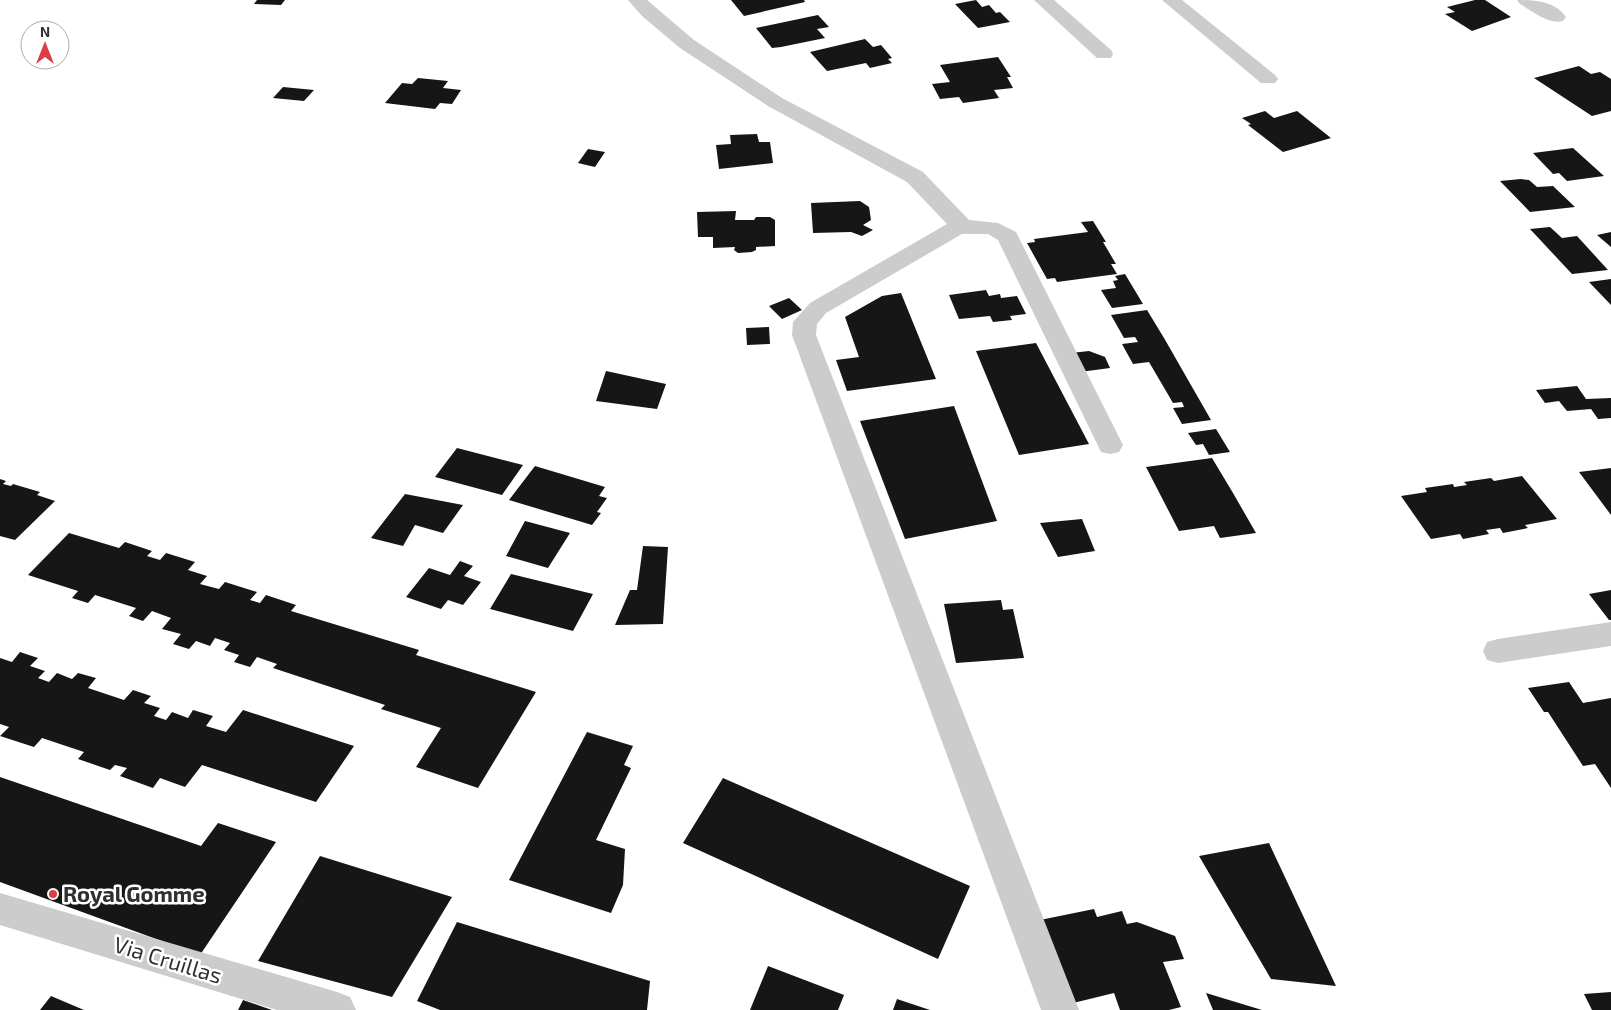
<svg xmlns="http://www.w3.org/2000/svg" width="1611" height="1010" font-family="'Exo 2',sans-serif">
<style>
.building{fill:#161616}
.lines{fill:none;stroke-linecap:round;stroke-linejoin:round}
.minor{fill:#ccc;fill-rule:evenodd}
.poi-dot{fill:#dd3b46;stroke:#fff;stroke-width:2}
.labels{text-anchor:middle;stroke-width:5;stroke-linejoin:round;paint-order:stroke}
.near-poi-label{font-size:22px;font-weight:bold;fill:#2f2f2f;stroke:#fff;text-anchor:start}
.near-street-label{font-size:22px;fill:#2f2f2f;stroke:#fff}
</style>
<rect width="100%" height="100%" fill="#fff"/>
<path class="building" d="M257 0H285L281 5 254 4Z
M731 0H804L805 2 744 16Z
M976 0 982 7 989 5 996 13 1000 12 1010 22 978 28 955 4Z
M1475 0H1485L1511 17 1472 31 1445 14 1455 12 1447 7Z
M818 15 829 27 817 29 825 38 781 47 772 48 756 28Z
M865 39 873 47 881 45 892 58 888 59 892 63 870 68 866 63 827 71 810 52Z
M998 57 1011 77H1007L1013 88 994 90 999 98 963 103 959 97 940 99 932 84 950 82 940 65Z
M1579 66 1591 74 1600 72 1611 79V111L1592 116 1534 78Z
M418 78 448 81 443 88 461 90 452 104 440 103 435 109 385 103 402 83 412 84Z
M283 87 314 90 304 101 273 98Z
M1265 111 1274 118 1297 111 1331 138 1283 152 1248 125 1251 124 1242 118Z
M757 134 759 142H770L773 163 719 169 716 145 731 144 730 135Z
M1573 148 1604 176 1567 181 1559 173 1553 174 1533 153Z
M588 149 605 152 595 167 578 163Z
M1521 179 1529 180 1537 187 1553 186 1575 207 1530 212 1500 181Z
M860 201 869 207 871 220 863 225 873 230 862 236 851 232 813 233 811 203Z
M736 211 735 220H754L756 217H770L775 220V246L756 247V250L752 252 738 253 734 250 735 247 713 248V237H698L697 212Z
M1093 221 1106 242H1103L1116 264H1111L1117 274 1057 282 1055 278 1047 279 1027 243 1035 242 1034 239 1088 232 1081 222Z
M1550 227 1562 238 1577 236 1608 270 1572 274 1530 229Z
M1611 232V247L1597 235Z
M1125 274 1143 304 1112 308 1101 290 1116 288 1113 281 1118 280 1115 276Z
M1611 279V305L1589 282Z
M986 290 989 296 1000 294 1001 298 1017 296 1026 314 1010 316 1012 320 993 322 990 316 959 319 949 295Z
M901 293 936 379 847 391 836 360 859 357 845 317 882 296Z
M789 298 802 310 782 319 769 306Z
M1147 310 1164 338 1211 420 1182 424 1173 408 1184 407 1182 402 1173 403 1149 362 1133 364 1122 344 1138 342 1135 337 1124 338 1111 315Z
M769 327 770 344 747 345 746 328Z
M1036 343 1089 444 1019 455 976 351Z
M1089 351 1105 357 1110 368 1080 372 1071 353Z
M606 371 666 384 657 409 596 401Z
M1577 386 1586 399 1611 398V418L1598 419 1591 409 1567 411 1559 401 1545 403 1536 390Z
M954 406 997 521 905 539 860 421Z
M1216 429 1230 452 1209 455 1203 444 1196 445 1188 433Z
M457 448 523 465 502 495 435 477Z
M1212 458 1233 493 1256 533 1220 538 1214 526 1179 531 1146 467Z
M535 466 605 487 599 496 607 498 597 512 601 513 592 525 509 500Z
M1611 468V515L1579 472Z
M1522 476 1557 519 1525 525 1528 528 1503 533 1500 528 1486 530 1489 534 1463 539 1460 534 1431 539 1401 496 1427 492 1425 488 1453 484 1454 487 1467 485 1464 482 1491 478 1494 481Z
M0 479 6 481 3 484 11 486 13 484 40 492 37 495 55 501 15 540 0 536Z
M405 494 463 505 443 533 415 525 403 546 371 538Z
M1082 519 1095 551 1058 557 1040 523Z
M525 521 570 533 548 568 506 556Z
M69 533 119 548 125 542 152 551 147 556 160 560 166 553 195 562 188 570 207 576 200 584 219 589 225 582 257 592 250 600 260 603 266 595 296 605 291 611 419 650 416 655 536 692 478 788 416 767 441 728 381 709 385 705 273 668 277 664 257 657 250 667 234 662 239 655 224 650 230 643 215 638 210 646 196 641 189 649 173 644 181 634 162 629 171 618 152 611 143 621 129 616 136 608 95 595 88 603 72 598 78 591 28 575Z
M643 546 668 547 663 624 615 625 630 590H637Z
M460 561 473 566 464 576 481 582 463 605 448 600 441 609 406 597 429 568 450 575Z
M511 574 593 594 573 631 490 609Z
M1611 590V620H1609L1589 594Z
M1001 600 1003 610 1013 609 1024 658 956 663 944 604Z
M20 652 38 658 30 666 45 671 38 678 49 682 57 673 72 679 78 673 96 678 88 688 124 700 133 690 151 696 144 703 160 708 154 716 166 720 172 712 188 718 193 710 213 716 206 726 226 732 243 710 354 746 316 802 202 765 185 787 160 778 153 788 120 776 127 768 115 765 110 770 78 759 84 752 42 738 34 747 0 736 9 727 0 724V658L12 662Z
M1569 682 1583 703 1611 698V788L1595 764 1583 766 1548 712H1544L1528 688Z
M587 732 633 746 624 765 631 768 596 840 625 849 623 885 611 913 509 880Z
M0 777 201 846 218 823 276 842 200 955 0 882Z
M723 778 970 886 938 959 683 843Z
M1269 843 1336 986 1271 979 1199 856Z
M320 856 452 897 392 997 258 961Z
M1094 909 1097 917 1122 911 1127 924 1137 922 1175 936 1184 959 1163 962 1181 1007 1169 1010H1120L1114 993 1069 1004 1040 920Z
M457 922 650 981 647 1010H440L417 1001Z
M768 966 844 995 838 1010H750Z
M1611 992V1010H1592L1584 994Z
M1206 993 1262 1010H1213Z
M51 996 84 1010H40Z
M897 999 930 1010H893Z
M243 1000 272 1010H238Z"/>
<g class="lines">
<path class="minor" d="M628 0H647L694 40 782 98 923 172 969 220 998 223 1016 232 1123 445 1119 452 1110 454 1101 452 998 240 988 234H962L826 313 817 324 816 335 1079 1010H1041L792 335 793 322 810 303 947 224 907 182 768 106 680 48 642 16Z
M1034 0H1054L1111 50 1113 54 1111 58H1097Z
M1162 0H1182L1275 75 1278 79 1275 83H1261Z
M1517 0C1534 0 1555 1 1566 17L1563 21C1549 25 1532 11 1520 4Z
M1611 622V646L1498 663 1487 660 1483 651 1487 642 1498 639Z
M0 893 337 992 350 997 356 1010H277L0 925Z"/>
</g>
<circle class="poi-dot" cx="53" cy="894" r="5"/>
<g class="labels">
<g class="near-poi-label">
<text x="63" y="902">Royal Gomme</text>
</g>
<g class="near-street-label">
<text transform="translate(168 960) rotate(17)" y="8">Via Cruillas</text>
</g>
</g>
<g transform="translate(45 45)"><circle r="24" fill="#ffffff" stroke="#acacac"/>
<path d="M0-4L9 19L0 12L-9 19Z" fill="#dd3b46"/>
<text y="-8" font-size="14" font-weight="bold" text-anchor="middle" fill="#2f2f2f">N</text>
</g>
</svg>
